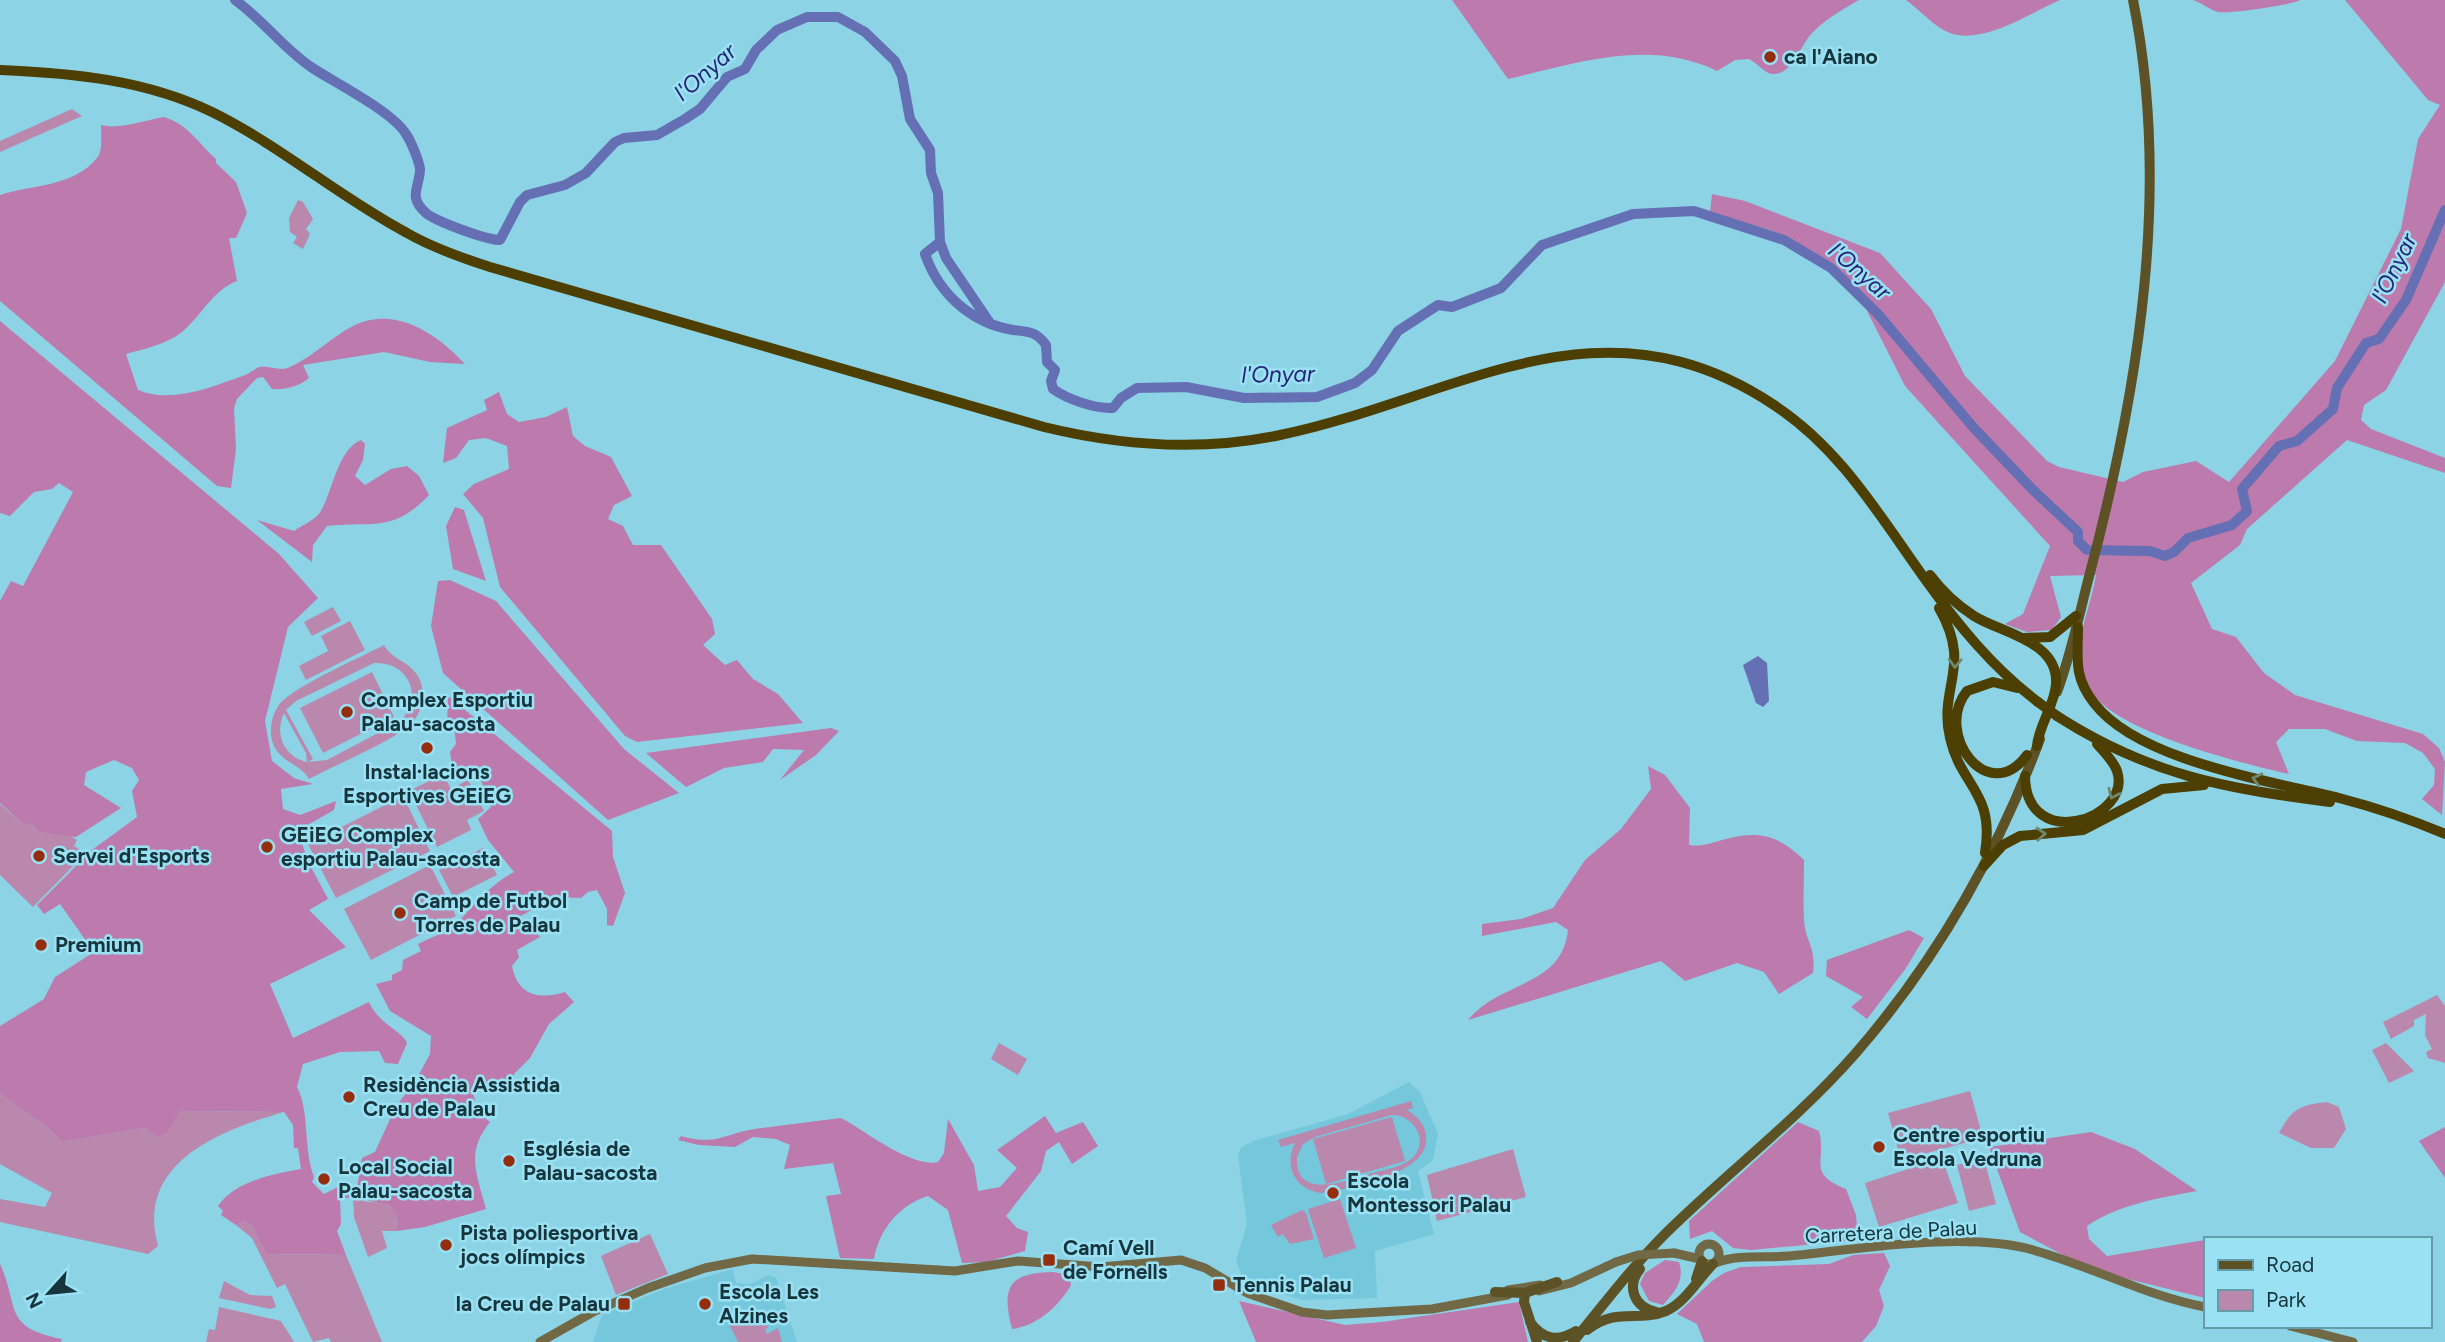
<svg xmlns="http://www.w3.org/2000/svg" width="2445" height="1342" font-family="Figtree,sans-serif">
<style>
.built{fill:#75c7dc}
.green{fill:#ba87ad;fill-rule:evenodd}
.forest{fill:#bd7aad}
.water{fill:#656fb4}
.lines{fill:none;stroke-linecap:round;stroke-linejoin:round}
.river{stroke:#656fb4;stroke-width:10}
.secondary{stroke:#716846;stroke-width:9}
.primary{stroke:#5d5226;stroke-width:10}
.highway{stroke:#4c3f01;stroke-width:10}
.secondary-bridge{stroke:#716846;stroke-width:9}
.highway-bridge{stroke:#4c3f01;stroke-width:10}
.oneway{stroke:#6f886e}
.poi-dot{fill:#952e0f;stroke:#99e1f3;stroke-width:2.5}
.labels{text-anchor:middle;stroke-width:5;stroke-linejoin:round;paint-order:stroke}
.poi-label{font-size:21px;font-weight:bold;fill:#17353c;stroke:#99e1f3;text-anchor:start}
.street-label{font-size:21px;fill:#17353c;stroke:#99e1f3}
.water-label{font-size:23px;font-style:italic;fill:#262578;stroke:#99e1f3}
</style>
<rect width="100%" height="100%" fill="#8cd3e6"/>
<path class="built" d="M1409 1082 1420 1092 1438 1134 1433 1160 1418 1171 1434 1234 1375 1251 1377 1298 1303 1300 1245 1284 1236 1261 1247 1224 1238 1156 1241 1148 1253 1141 1348 1114Z
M733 1269 736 1283 751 1284 768 1275 776 1278 797 1342H593L602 1315 664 1289Z"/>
<path class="green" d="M72 109 82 116 0 152V141Z
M298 200 303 202 313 219 306 229 310 234 303 249 293 243 297 237 290 232 289 218Z
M333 607 341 621 312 636 304 622Z
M350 621 365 650 306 680 299 666 328 651 321 636Z
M384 645C392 660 410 661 419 678 426 692 423 712 411 724 395 740 333 766 309 779 302 765 282 763 274 746 268 733 271 716 279 705 292 687 362 657 384 645ZM374 663C409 661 425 698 399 722L327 760 308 762 313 759 286 710 296 701ZM284 713 306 753 307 762C284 757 274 734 284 713Z
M372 672 394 717 323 753 300 708Z
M443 774 451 789 468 780 484 811 467 820 471 830 437 847 409 791Z
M403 796 430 851 336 898 308 844Z
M0 804 26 827 31 823 39 832 69 835 77 840 74 846 82 851 77 862 33 907 0 875Z
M483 848 497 875 453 897 439 870Z
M430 865 456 916 371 960 344 909Z
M2437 995 2445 1006V1063L2428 1058 2426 1052 2432 1049 2425 1035 2426 1014 2414 1020V1026L2391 1039 2383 1022Z
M999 1043 1027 1059 1018 1075 991 1059Z
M2386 1043 2414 1071 2389 1083 2372 1050Z
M1970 1091 1983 1138 1901 1160 1888 1113Z
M0 1094 47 1127 62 1142 145 1128 157 1137 167 1134 178 1111 284 1112C221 1130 135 1162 158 1246L148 1254 0 1222V1199L45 1207 52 1193 0 1164Z
M1411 1101 1413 1108 1407 1110C1417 1116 1425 1124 1426 1136 1431 1174 1351 1188 1322 1193 1296 1190 1283 1167 1295 1143L1281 1147 1278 1140ZM1392 1115C1415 1115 1431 1143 1410 1160 1399 1168 1382 1170 1369 1174 1345 1181 1295 1201 1297 1157L1303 1144 1315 1137Z
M2327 1102 2339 1107 2346 1129 2334 1148H2311L2279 1133C2292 1109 2299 1105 2327 1102Z
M1392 1117 1405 1161 1326 1184 1313 1139Z
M1513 1149 1526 1197 1437 1221 1427 1175Z
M1942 1158 1958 1203 1879 1227 1865 1183Z
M1984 1158 1996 1204 1969 1211 1957 1165Z
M353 1196 367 1202 390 1203 396 1214 397 1231H382L387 1248 368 1257 354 1217Z
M1340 1199 1356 1248 1324 1258 1308 1209Z
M1302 1210 1306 1213 1314 1239 1290 1244 1283 1234 1278 1237 1271 1225Z
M245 1221 252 1226 266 1254 346 1255 382 1342H331L329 1338 313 1342 285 1284 277 1288 252 1238 236 1225Z
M650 1234 668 1274 616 1295 601 1256Z
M224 1281 250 1295 272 1296 276 1307 270 1309 219 1298Z
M219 1307 281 1321 294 1342H206L209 1329 215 1330Z
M760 1312 768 1327 765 1330 767 1334 778 1328 782 1342H738L728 1322 741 1315 744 1320Z"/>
<path class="forest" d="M1452 0H1859C1843 9 1826 19 1813 32 1801 43 1793 76 1772 74 1764 73 1756 62 1749 59L1735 60 1717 71C1650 38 1577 63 1508 79Z
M1906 0H2060C2030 13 1984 45 1950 33 1934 27 1920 10 1906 0Z
M2193 0H2300C2292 5 2228 14 2218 12 2210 10 2202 3 2193 0Z
M2345 0H2445V282L2386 390 2364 405 2361 420 2371 429 2445 458V473L2347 440 2247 529 2240 545 2191 583 2212 629 2236 637 2264 673 2295 695 2423 734 2439 748 2445 762 2442 815 2422 799 2434 785 2435 769 2423 753 2405 743 2357 741 2325 729H2289L2276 742 2289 774C2240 763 2130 735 2096 698 2087 689 2081 666 2080 653 2080 626 2092 601 2096 575L2050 576 2061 617 2052 630 2027 632 2005 624 2023 614 2050 546 1905 386 1858 293 1825 259 1773 231 1710 212 1712 194 1745 201 1880 253 1931 309 1965 376 2047 461 2059 467 2123 482 2143 472 2196 461 2229 482 2335 361 2401 229 2418 139 2440 105 2428 100Z
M164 117C189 125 197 142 216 159V163L236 182 247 213 236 238H229L237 281C213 290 202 315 182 332 167 344 144 349 126 354L138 390C172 404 212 387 245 375 250 373 255 369 259 367 269 365 279 372 290 367 313 357 331 337 353 326 395 305 437 334 465 364L430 362 384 352 303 365 309 378C300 386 285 390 272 389L263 377 257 378 237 399 234 408 236 449 231 488 217 486 0 301V195C30 185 74 187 97 158 103 151 101 135 101 125 119 130 146 120 164 117Z
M0 321 279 554 318 598 288 627 265 721 272 761 294 778 313 784 281 789 283 809 300 815 336 801 334 810 297 831 310 865 328 899 309 910 346 947 270 984 293 1038 369 1002C379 1025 403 1031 407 1043L398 1064 385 1063 379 1051 340 1052 303 1064 297 1087C310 1112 303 1148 314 1177L312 1182 324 1194 340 1186V1196L356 1194 362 1158 375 1152 396 1106 415 1082 430 1054 431 1036 390 1011 376 984 392 980V975L402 970 403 960 421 951 418 944C430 938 447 932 457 923 478 902 486 888 514 872L488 840 478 819 491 807 479 775 452 766 450 752 456 744 454 726 447 725 448 696 612 831 613 857 625 893 613 926 607 925V909L597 890 588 892 581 898 555 897 510 922 516 928C528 924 532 929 540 937L517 950 519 957 512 966C518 996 539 1000 565 992L574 1002 549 1024 530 1058 515 1073 503 1094 476 1089 473 1094 475 1100 468 1110 470 1115 480 1114 490 1122C465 1153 477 1174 486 1209L425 1227 397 1231 396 1214 390 1204C372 1203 358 1196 340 1198L341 1224 337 1231 346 1255 266 1254 252 1226 245 1221 236 1225 221 1215 223 1211 218 1206C235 1181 273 1174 301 1169L298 1148H294L293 1125 284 1112 179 1111 167 1134 157 1137 145 1128 62 1142 47 1127 0 1094V1026L44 999 55 977 94 952 60 904 44 914 37 905 92 850 137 817 132 791 139 780 132 768 114 760 86 772 84 785 121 808 76 837 39 832 31 823 26 827 0 803V601L11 581 23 586 73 492 59 483 52 489 34 492 10 516 0 513Z
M499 392 507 414 519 422 546 417 567 407 573 436 585 446 611 457 632 496 614 505 608 519 623 526 633 545H661L712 619 715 634 703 645 725 665 737 660 753 679 778 694 803 723 637 742 625 736 500 587 483 518 463 494 474 484 509 469 507 446 486 438 469 440 456 458 443 463 447 428 487 410 484 400Z
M361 440 365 444 363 460 355 476 365 485 391 469 407 466 419 476 429 495C393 533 374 521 327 526L313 545 312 562 257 520 294 531C301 526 312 521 318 515 332 499 335 451 361 440Z
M455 507 464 510 486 581 453 569 446 526Z
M450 580 496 601 624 749 679 793 608 820 443 673 431 626 438 581Z
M831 728 839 731 816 755 780 780 804 750 773 749 763 762 724 768 686 787 646 753Z
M1648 766 1665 775 1690 808 1689 845C1701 847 1711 843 1722 840 1758 830 1777 834 1804 860 1804 880 1803 901 1804 920 1806 944 1816 946 1813 973L1779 994 1764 972 1737 963 1685 981 1661 961 1468 1020C1498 981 1562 988 1568 930L1556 922 1482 936V924L1521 919 1553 908 1585 860 1621 829 1651 789Z
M1909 930 1924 938 1906 968 1867 1019 1851 1007 1863 997 1826 976 1827 960Z
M1045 1116 1056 1133 1083 1122 1098 1146 1072 1164 1059 1142 1046 1151 1041 1171 1006 1216 1017 1228 1028 1232 1025 1251 986 1262 962 1263 948 1210 928 1196C899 1205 879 1230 874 1259L840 1258 826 1196 841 1194 833 1163 784 1169 790 1145 776 1139 753 1137 735 1147 699 1145 678 1140 681 1136C717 1146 723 1134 755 1129 783 1125 812 1122 841 1118 866 1131 911 1168 938 1162L944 1153 948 1119 974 1165 978 1191 1000 1187 1017 1168 997 1150Z
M1798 1122 1819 1131C1827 1161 1806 1173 1846 1189L1856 1215 1858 1240 1751 1250 1733 1248 1712 1231 1690 1239 1689 1221Z
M2445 1127V1178L2419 1141Z
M2091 1132 2135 1149 2197 1191C2160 1198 2119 1204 2087 1226L2089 1239 2107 1256 2205 1240V1298L2091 1270 2020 1232 1989 1147Z
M1884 1253 1890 1266 1879 1290 1884 1306 1876 1326 1862 1342H1704L1697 1324 1677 1314 1712 1281 1724 1273 1741 1267 1829 1264 1853 1255Z
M1665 1260 1679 1262C1685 1281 1675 1291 1663 1305L1649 1301 1640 1284 1645 1273Z
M0 1264C20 1308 2 1327 62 1339L61 1342H0Z
M1053 1272 1069 1275 1071 1285C1059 1306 1037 1326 1012 1329 1001 1286 1009 1273 1053 1272Z
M1239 1301 1345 1325 1382 1322 1519 1302 1528 1342H1256Z"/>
<path class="water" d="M1758 656 1767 663 1769 701 1763 707 1756 703 1743 665Z"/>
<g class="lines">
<path class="river" d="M235 0C263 20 283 48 311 67 335 83 392 111 406 134 411 141 419 161 420 169 420 187 407 196 426 213 435 221 486 240 500 240L520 202 527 195 565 185 586 173 615 142 624 138 657 135 685 119 700 109 727 77 745 69 756 50 777 30 807 17H838L865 32 895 61 902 76 910 119 930 150 931 173 938 193 940 242 925 254C939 294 971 323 1013 330 1029 332 1036 331 1046 345L1047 362 1055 370 1051 381 1053 389C1067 399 1095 409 1113 408L1121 398 1137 388 1186 387 1244 398 1317 397 1355 383 1372 370 1398 331 1438 305 1452 307 1501 288 1542 245 1633 214 1694 211 1784 240 1831 268 1877 313 1973 427 2033 490 2078 532V541L2087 550 2150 551 2165 556 2174 552 2188 538 2232 525 2247 511 2242 489 2279 446 2297 441 2333 409 2337 388 2366 343 2379 339 2406 300 2445 210
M940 242 946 258 990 323"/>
<path class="secondary" d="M1699 1254a10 10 0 1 1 20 0a10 10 0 1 1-20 0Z
M1674 1253 1700 1259
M1715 1263C1739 1254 1764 1258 1789 1256 1859 1249 1966 1231 2033 1250 2091 1266 2146 1296 2205 1307
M1508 1290 1540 1285
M1539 1291 1571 1283 1616 1262
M2290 1326 2353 1342
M540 1342 593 1312 648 1288 705 1268 752 1259 955 1271 1018 1261 1101 1267 1181 1260 1205 1268 1247 1293 1302 1312 1327 1315 1432 1309 1508 1295"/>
<path class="primary" d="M2057 692C2072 652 2080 610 2091 569 2139 386 2171 188 2133 0
M1640 1269C1626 1287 1634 1307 1656 1312
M1696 1279 1702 1261
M1495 1292 1525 1293 1557 1282
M1525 1293 1524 1302 1537 1342
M1530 1322C1543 1340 1558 1342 1576 1331
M1587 1330C1619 1306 1636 1323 1666 1311 1685 1303 1699 1278 1713 1264
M1573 1342C1603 1305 1632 1267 1666 1233 1728 1172 1798 1119 1855 1054 1936 961 1997 854 2040 739"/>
<path class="highway" d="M0 70C73 73 146 80 212 112 281 146 339 197 407 233 433 248 462 258 490 267L1044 427C1122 446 1200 452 1280 435 1455 399 1598 288 1774 405 1841 449 1879 515 1925 579 1958 625 1993 668 2038 702
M1930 575C1942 591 1957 605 1974 616 2001 633 2059 641 2056 684 2055 705 2039 724 2037 746
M1939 608C1973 667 1938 686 1950 738 1961 787 1995 792 1985 853
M2078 627C2078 658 2073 676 2094 703 2138 761 2271 781 2339 798 2374 807 2412 820 2445 834
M2024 638 2050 637 2076 616
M2017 688 1993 682 1967 691C1933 733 1988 808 2027 755
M2057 716C2147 774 2225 789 2330 802
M2025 776C2026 854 2133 819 2117 771 2113 760 2104 752 2097 744
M1984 866 2003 845 2020 836 2083 830 2162 789 2204 785"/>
<path class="secondary-bridge" d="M1616 1262 1638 1255 1674 1253"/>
<path class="highway-bridge" d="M2038 702 2057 716"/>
</g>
<defs><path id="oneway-chevron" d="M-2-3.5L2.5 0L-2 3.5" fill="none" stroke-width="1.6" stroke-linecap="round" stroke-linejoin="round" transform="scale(1.75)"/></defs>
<g class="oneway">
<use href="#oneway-chevron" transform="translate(1955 663) rotate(92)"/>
<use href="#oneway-chevron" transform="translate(2257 779) rotate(-166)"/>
<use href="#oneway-chevron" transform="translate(2113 794) rotate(115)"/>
<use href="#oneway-chevron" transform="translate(2041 834) rotate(-3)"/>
</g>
<g class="poi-dot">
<circle cx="1770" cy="57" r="7"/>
<circle cx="347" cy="712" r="7"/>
<circle cx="427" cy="748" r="7"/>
<circle cx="267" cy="847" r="7"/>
<circle cx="39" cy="856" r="7"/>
<circle cx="400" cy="913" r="7"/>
<circle cx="41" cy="945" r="7"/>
<circle cx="349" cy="1097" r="7"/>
<circle cx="1879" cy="1147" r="7"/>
<circle cx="509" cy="1161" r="7"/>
<circle cx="324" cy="1179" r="7"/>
<circle cx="1333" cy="1193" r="7"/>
<circle cx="446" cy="1245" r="7"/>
<rect x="1042" y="1253" width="14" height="14" rx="3.5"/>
<rect x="1212" y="1278" width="14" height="14" rx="3.5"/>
<rect x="617" y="1297" width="14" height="14" rx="3.5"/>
<circle cx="705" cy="1304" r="7"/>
</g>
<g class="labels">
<g class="poi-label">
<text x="1784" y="64">ca l'Aiano</text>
<text x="361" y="707">Complex Esportiu<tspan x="361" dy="24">Palau-sacosta</tspan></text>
<text x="427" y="779" text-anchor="middle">Instal·lacions<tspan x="427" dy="24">Esportives GEiEG</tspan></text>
<text x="281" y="842">GEiEG Complex<tspan x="281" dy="24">esportiu Palau-sacosta</tspan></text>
<text x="53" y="863">Servei d'Esports</text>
<text x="414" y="908">Camp de Futbol<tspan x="414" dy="24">Torres de Palau</tspan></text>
<text x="55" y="952">Premium</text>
<text x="363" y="1092">Residència Assistida<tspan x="363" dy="24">Creu de Palau</tspan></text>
<text x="1893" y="1142">Centre esportiu<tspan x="1893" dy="24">Escola Vedruna</tspan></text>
<text x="523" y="1156">Església de<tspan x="523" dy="24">Palau-sacosta</tspan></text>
<text x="338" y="1174">Local Social<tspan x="338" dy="24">Palau-sacosta</tspan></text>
<text x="1347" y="1188">Escola<tspan x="1347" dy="24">Montessori Palau</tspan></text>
<text x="460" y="1240">Pista poliesportiva<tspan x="460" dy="24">jocs olímpics</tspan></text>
<text x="1063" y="1255">Camí Vell<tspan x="1063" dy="24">de Fornells</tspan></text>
<text x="1233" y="1292">Tennis Palau</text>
<text x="719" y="1299">Escola Les<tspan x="719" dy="24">Alzines</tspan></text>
<text x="610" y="1311" text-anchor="end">la Creu de Palau</text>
</g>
<g class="street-label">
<text transform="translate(1891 1232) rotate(-3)" y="7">Carretera de Palau</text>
</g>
<g class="water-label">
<text transform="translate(705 72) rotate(-41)" y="8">l'Onyar</text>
<text transform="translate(2394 268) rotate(-64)" y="8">l'Onyar</text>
<text transform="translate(1860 271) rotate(41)" y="8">l'Onyar</text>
<text transform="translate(1278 374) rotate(-1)" y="8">l'Onyar</text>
</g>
</g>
<rect x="2204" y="1237" width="228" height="91" fill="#99e1f3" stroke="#659caa" stroke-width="2"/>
<rect x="2218" y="1260" width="35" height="10" fill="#5d5226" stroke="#659caa" stroke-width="2"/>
<text x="2266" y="1272" font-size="21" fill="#17353c">Road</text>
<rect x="2218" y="1290" width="35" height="21" fill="#ba87ad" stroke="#659caa" stroke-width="2"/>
<text x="2266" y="1307" font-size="21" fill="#17353c">Park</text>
<g transform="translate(49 1293) rotate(243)" stroke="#99e1f3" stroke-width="5" paint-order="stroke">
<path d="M0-5L12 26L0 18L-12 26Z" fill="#17353c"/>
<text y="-10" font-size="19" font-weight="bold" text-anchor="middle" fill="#17353c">N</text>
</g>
</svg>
